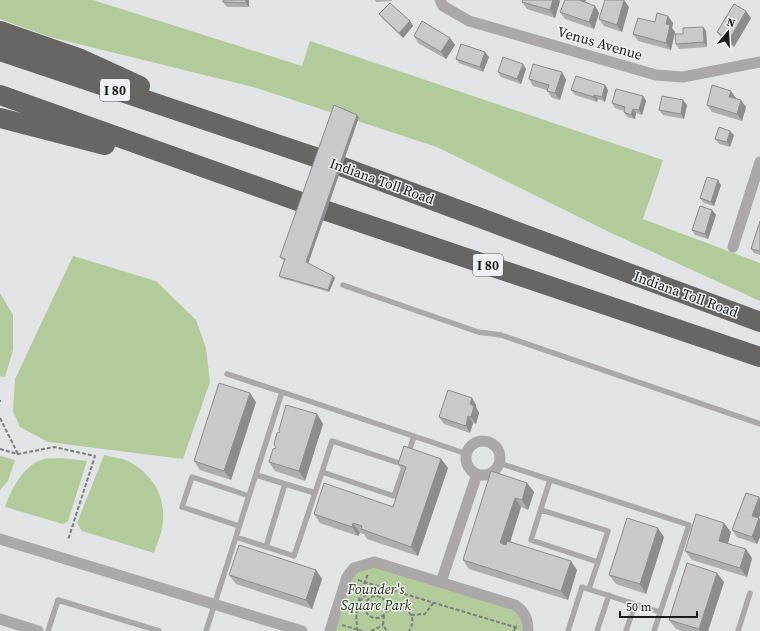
<svg xmlns="http://www.w3.org/2000/svg" width="760" height="631" font-family="'Source Serif 4',serif">
<style>
.green{fill:#b3cb9b}
.lines{fill:none;stroke-linecap:round;stroke-linejoin:round}
.path{stroke:#7d7e7f;stroke-width:2;stroke-dasharray:4 2;stroke-linecap:butt}
.service{stroke:#aaa8a8;stroke-width:5.5}
.minor{stroke:#aaa8a8;stroke-width:11}
.motorway{stroke:#686565;stroke-width:20}
.wall{fill:#adacaf}
.shaded-wall{fill:#8d8c8e}
.building{fill:#c9c8cb;stroke:#8d8c8e}
.labels{text-anchor:middle;stroke-width:3;stroke-linejoin:round;paint-order:stroke}
.shield{fill:#eff0f3;stroke:#5a5b5c;stroke-width:1}
.shield-label{font-size:13px;font-weight:bold;fill:#1a1b1b}
.street-label{font-size:14px;fill:#1a1b1b;stroke:#eff0f3}
.park-label{font-size:14px;font-style:italic;fill:#1f3300;stroke:#eff0f3}
</style>
<rect width="100%" height="100%" fill="#e2e3e5"/>
<path class="green" d="M0 0H93L302 66 310 41 663 160 643 219 760 263V301L609 232 437 147 253 87 50 37 0 19Z
M73 256 156 281 196 320 206 348 210 382 183 459 48 442 20 427 13 411 15 379Z
M0 293 13 315V350L5 377 0 376Z
M104 455C112 457 121 458 128 461 151 473 165 494 163 520 163 531 157 543 154 553L82 531 77 523Z
M0 456 15 460 8 481 0 490Z
M60 458 87 461 68 521 63 524 5 507C10 491 25 463 44 459 49 458 54 459 60 458Z
M365 564 515 605 528 631H330L347 577Z"/>
<g class="lines">
<path class="path" d="M0 400V402
M0 418 18 454
M0 449 18 454 54 447 95 456 68 540
M358 580 518 628
M365 607a11 11 0 1 1 22 0a11 11 0 1 1-22 0Z
M360 602C366 593 373 589 384 588
M387 612C402 600 420 615 409 631
M384 615 383 625 387 631
M411 615 425 614 434 602
M342 625 362 631
M358 631C353 613 361 592 368 574
M371 631 383 625
M514 631 516 625"/>
<path class="service" d="M343 285 478 332 501 335 760 424
M227 374 282 392
M408 455 414 436
M499 463 689 525 654 631
M322 472 332 441 405 465
M256 475 315 493
M541 510 608 531 598 562 531 540 550 480
M239 526 182 507 192 477 249 496
M236 537 294 556 322 472 394 496 405 465
M266 547 285 484
M589 589 598 562
M48 631 58 600 159 631
M206 631 282 392 467 454
M568 631 582 587 660 612
M597 631 609 595
M626 631 635 604
M738 631 750 593"/>
<path class="minor" d="M440 0 443 6 469 21 656 75 683 77 760 62
M733 247 760 162
M466 458a17 17 0 1 1 34 0a17 17 0 1 1-34 0Z
M0 539 302 631
M441 582 477 474
M0 619 38 631
M330 631 347 577 354 568 374 562 515 605C525 612 528 619 528 631"/>
<path class="motorway" d="M0 31 81 59 140 86
M0 51 327 161 760 322
M0 95 312 206 760 357
M0 118 105 145"/>
</g>
<path class="wall" d="M249 0V7H227L223 2Z
M375 0H392V1L376 2Z
M523 0H559L560 1 555 18 527 9 522 2Z
M565 0H586L585 2 595 6 599 13 594 29 565 19 560 12Z
M629 7 622 32 604 26 599 19Z
M379 14 410 21 413 26 403 38 383 19Z
M668 16 673 23 672 28 675 32 671 50 638 41 633 34 655 22Z
M751 18 734 47 722 39 717 32Z
M703 27 706 31 707 47 679 49 676 44 683 34Z
M414 36 450 38 455 45 446 59 418 43Z
M489 57 483 72 459 63 456 59Z
M526 69 521 84 501 77 498 72Z
M562 72 566 80 560 100 552 98 547 90 533 86 529 79Z
M605 85 608 90 605 102 598 99 597 102 575 95 571 90Z
M643 96 646 101 642 115 636 113 635 119 627 117 624 112V111L615 108 612 103Z
M736 98 746 107 742 121 712 112 707 105Z
M687 105 684 119 663 115 659 110Z
M357 115 359 117 308 263 333 276 335 278 329 292 281 278 279 276 284 260 281 259 280 257Z
M734 135 730 147 719 144 715 139Z
M721 185 714 206 704 203 700 198Z
M712 210 716 215 708 239 695 235 692 230Z
M760 221V255L754 253 751 249Z
M256 402 231 480 200 470 194 461Z
M476 405V407L479 413 476 424 473 423 470 433 444 424 439 417Z
M317 414 323 424 305 481 275 471 269 462 276 448Z
M441 459 448 468 418 556 367 539 364 534 360 533 358 536 320 523 314 514 393 507 404 473 398 464Z
M527 483 534 492 528 510 521 507 510 541 577 570 568 600 469 569 463 560Z
M760 519V537L757 544 737 537 732 530Z
M731 532 728 543 752 558 747 577 692 560 685 551Z
M664 537 646 594 616 584 609 575Z
M316 570 322 579 312 609 236 584 229 575Z
M724 582 708 631H682L676 629 669 620Z"/>
<path class="shaded-wall" d="M246 0H249V7L246 3Z
M553 0H559L560 1 555 18 550 10Z
M579 0H586L583 7Z
M624 0 629 7 622 32 617 25Z
M595 6 599 13 594 29 589 22Z
M746 11 751 18 734 47 729 40Z
M668 16 673 23 672 28 675 32 671 50 666 43V24Z
M410 21 413 26 403 38 399 33Z
M703 27 706 31 707 47 704 42Z
M450 38 455 45 446 59 441 52Z
M485 52 489 57 483 72 480 67Z
M523 64 526 69 521 84 517 79Z
M562 72 566 80 560 100 555 93Z
M605 85 608 90 605 102 602 97Z
M731 91 736 98 734 104 729 97Z
M594 95 598 99 597 102 594 97Z
M643 96 646 101 642 115 639 110Z
M683 100 687 105 684 119 681 114Z
M741 100 746 107 742 121 737 114Z
M633 109 636 113 635 119 631 115Z
M357 115 359 117 308 264 306 262Z
M730 131 734 135 730 147 727 142Z
M718 180 721 185 714 206 711 202Z
M712 210 716 215 708 239 705 234Z
M333 276 335 278 329 292 328 290Z
M250 393 256 402 231 480 224 471Z
M472 398 476 405V407L479 413 476 424 471 417 470 404Z
M317 414 323 424 305 481 299 471Z
M468 416 473 423 470 433 466 426Z
M441 459 448 468 418 556 411 547Z
M527 483 534 492 528 510 522 500Z
M759 497 760 499V515L757 523 752 516Z
M515 498 521 507 507 552 500 543Z
M759 518 760 519V537L757 544 752 537Z
M353 523 360 533 358 536 352 527Z
M724 523 731 532 726 550 719 541Z
M658 528 664 537 646 594 640 584Z
M746 549 752 558 747 577 740 568Z
M571 561 577 570 568 600 561 591Z
M316 570 322 579 312 609 306 600Z
M717 573 724 582 708 631H700L699 629Z"/>
<path class="building" d="M223 0H246V3L223 2Z
M523 0H553L550 10 522 2Z
M565 0H579L595 6 589 22 560 12Z
M605 0H624L617 25 599 19Z
M390 3 410 21 399 33 379 14Z
M734 4 746 11 729 40 717 32Z
M657 13 668 16 666 24 670 25 666 43 633 34 638 18 655 22Z
M422 21 450 38 441 52 414 36Z
M703 27 704 42 676 44 675 34H683V28Z
M461 44 485 52 480 67 456 59Z
M503 57 523 64 517 79 498 72Z
M533 64 562 72 555 93 547 91 549 85 529 79Z
M576 76 605 85 602 97 594 95V97L571 90Z
M712 85 731 91 729 97 741 100 737 114 707 105Z
M616 89 643 96 639 110 633 109 631 115 624 112 625 107 612 103Z
M662 96 683 100 681 114 659 110Z
M334 105 357 115 306 262 333 276 328 290 279 276 285 259 280 257Z
M719 127 730 131 727 142 715 139Z
M707 177 718 180 711 202 700 198Z
M700 206 712 210 705 234 692 230Z
M760 221V251L751 249Z
M219 383 250 393 224 471 194 461Z
M448 390 472 398 470 404 474 406 471 417 468 416 466 426 439 417Z
M286 405 317 414 299 471 269 462 273 449 276 448 274 444 277 433 280 432 279 430Z
M404 446 441 459 411 547 361 529 362 526 353 523 352 527 314 514 324 483 393 507 406 467 398 464Z
M491 471 527 483 522 500 515 498 500 543 506 545 507 541 571 561 561 591 463 560Z
M746 493 759 497 752 516 759 518 752 537 732 530Z
M696 514 724 523 719 541 746 549 740 568 685 551Z
M627 518 658 528 640 584 609 575Z
M239 545 316 570 306 600 229 575Z
M687 563 717 573 699 629 669 620Z"/>
<g class="labels">
<g class="shield">
<rect x="100" y="79" width="30" height="22" rx="3"/>
<rect x="473" y="254" width="30" height="22" rx="3"/>
</g>
<g class="shield-label">
<text x="115" y="95">I 80</text>
<text x="488" y="270">I 80</text>
</g>
<g class="street-label">
<text transform="translate(600 43) rotate(16)" y="5">Venus Avenue</text>
<text transform="translate(382 181) rotate(20)" y="5">Indiana Toll Road</text>
<text transform="translate(686 294) rotate(20)" y="5">Indiana Toll Road</text>
</g>
<g class="park-label">
<text x="376" y="594">Founder's<tspan x="376" dy="16">Square Park</tspan></text>
</g>
</g>
<g transform="translate(728 32) rotate(18)" stroke="#eff0f3" stroke-width="3" paint-order="stroke">
<path d="M0-3L7 15L0 10L-7 15Z" fill="#1a1b1b"/>
<text y="-6" font-size="11" font-weight="bold" text-anchor="middle" fill="#1a1b1b">N</text>
</g>
<path d="M620 611v6h77v-6" fill="none" stroke="#1a1b1b" stroke-width="2"/>
<text x="626" y="611" font-size="12" fill="#1a1b1b" stroke="#eff0f3" stroke-width="3" paint-order="stroke">50 m</text>
</svg>
